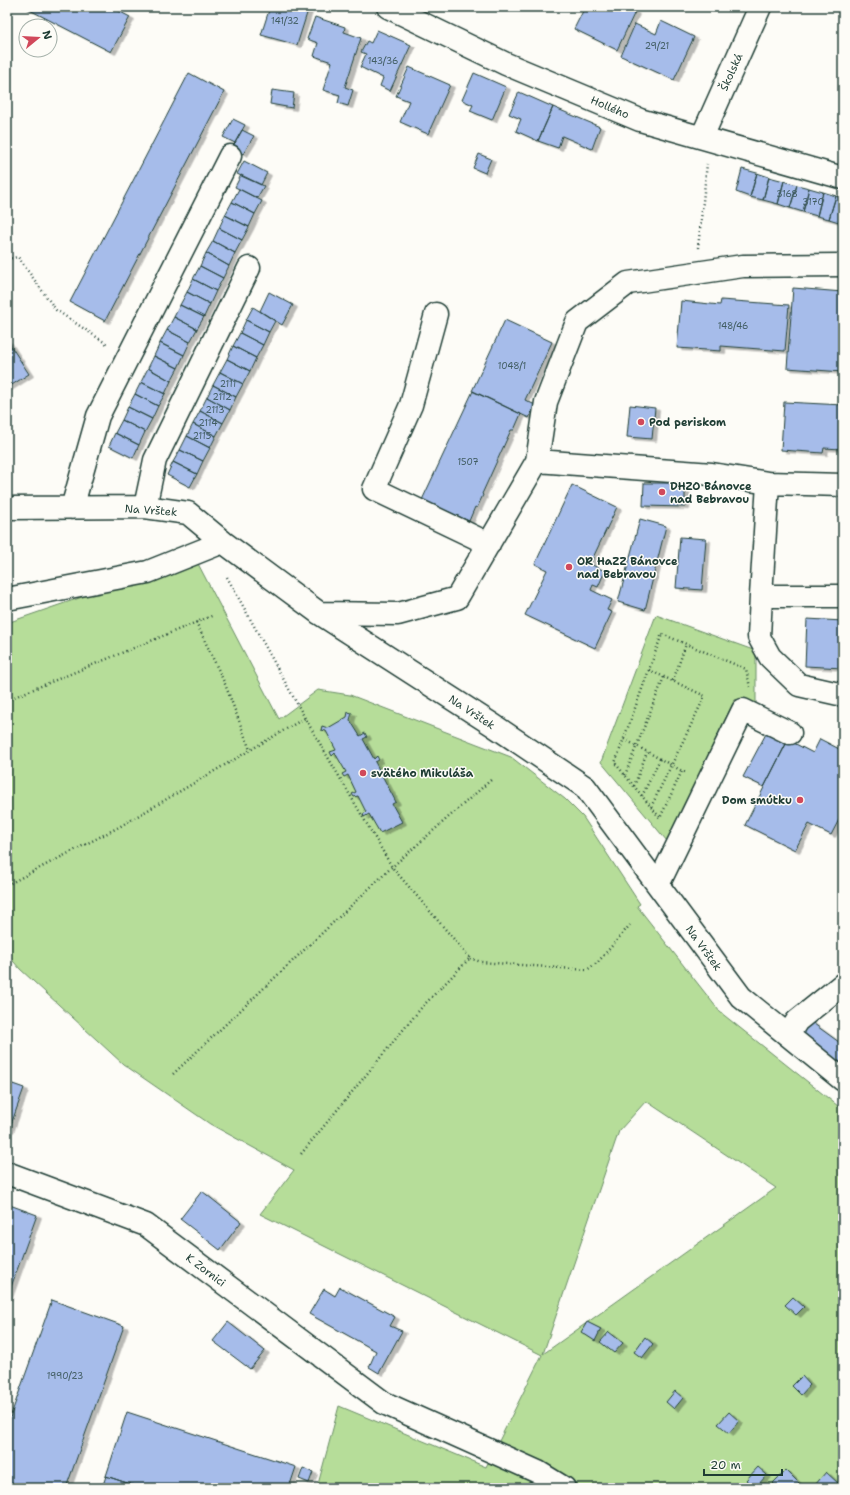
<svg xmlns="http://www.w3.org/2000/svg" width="850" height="1495" font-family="'Shantell Sans',sans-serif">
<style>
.green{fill:#b6dd99;stroke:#6a8d66;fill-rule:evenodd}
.building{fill:#a6bcea;stroke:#1f3d34;filter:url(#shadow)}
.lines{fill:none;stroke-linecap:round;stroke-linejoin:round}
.minor-casing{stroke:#1f3d34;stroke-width:25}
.path{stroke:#1f3d34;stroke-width:2.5;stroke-dasharray:1 3;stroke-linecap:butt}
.minor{stroke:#fdfcf7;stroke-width:22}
.poi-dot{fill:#d1495b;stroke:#fdfcf7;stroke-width:1.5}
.labels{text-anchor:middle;stroke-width:3;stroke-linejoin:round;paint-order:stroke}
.number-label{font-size:9px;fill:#415d62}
.street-label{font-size:11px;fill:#1f3d34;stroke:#fdfcf7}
.poi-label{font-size:11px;font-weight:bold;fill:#1f3d34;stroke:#fdfcf7;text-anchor:start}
</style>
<defs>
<filter id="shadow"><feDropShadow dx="4.5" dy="2.5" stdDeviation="0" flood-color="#0004"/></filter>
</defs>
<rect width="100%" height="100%" fill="#fdfcf7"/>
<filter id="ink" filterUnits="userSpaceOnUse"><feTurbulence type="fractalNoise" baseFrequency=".025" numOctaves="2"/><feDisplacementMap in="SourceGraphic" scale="8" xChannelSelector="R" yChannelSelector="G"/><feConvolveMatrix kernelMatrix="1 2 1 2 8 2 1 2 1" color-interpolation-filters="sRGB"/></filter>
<g filter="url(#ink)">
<path class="green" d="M195 558 279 719 318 690 350 695 511 757 565 799 583 817 640 904 637 906 720 1012 843 1110V1488H317L339 1406 486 1467 542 1355 260 1214 294 1170 210 1124 123 1064 20 969 7 954V623ZM646 1101 776 1188 543 1354 619 1131Z
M656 615 756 651V711L735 699 667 841 601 762Z"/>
<path class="building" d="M24 7H111L130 17 111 52Z
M270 7H309L297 45 261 35Z
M585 7H625L635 12 617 50 574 29Z
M315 17 345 27 344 32 361 38 345 87 353 90 348 106 338 103 340 95 323 90 332 62 314 56 318 43 307 39Z
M661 21 694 37 674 80 621 56 635 24 656 34Z
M377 30 411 45 390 91 380 86 383 78 360 67 366 54 361 52 367 41 371 43Z
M409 67 450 85 428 134 400 122 409 101 396 96Z
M189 73 224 92 105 321 70 302Z
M474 73 506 87 492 120 470 111 473 105 462 100Z
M272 90 294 93 292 108 270 104Z
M519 92 553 107 538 141 516 131 521 119 509 114Z
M553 107 600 127 592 149 562 136 558 148 538 141Z
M233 119 245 125 235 143 223 137Z
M242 130 254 136 243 154 232 148Z
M479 154 491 159 485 173 473 168Z
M244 161 267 173 261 185 237 174Z
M742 169 757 173 750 197 736 192Z
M757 173 769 177 763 200 750 197Z
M241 175 264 186 257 198 235 187Z
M769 177 784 181 778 204 763 200Z
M784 181 797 185 790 208 778 204Z
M797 185 809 188 803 212 790 208Z
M809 188 823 192 817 216 803 212Z
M239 189 262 201 255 214 232 202Z
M823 192 836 196 829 219 817 216Z
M836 196 843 199 842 223 829 219Z
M232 202 255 214 249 227 225 215Z
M225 215 249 227 242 240 219 228Z
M219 228 242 240 235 253 213 241Z
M213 241 235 253 229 266 206 253Z
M206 253 229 266 223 278 200 266Z
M200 266 223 278 216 291 193 279Z
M193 279 216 291 210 304 187 292Z
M793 288 843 292V372L787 368Z
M187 292 210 304 204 317 180 305Z
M269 292 293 305 282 325 260 311Z
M721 300 789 305 785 351 721 346V351L677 348 681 301 720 305Z
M180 305 204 317 197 329 174 317Z
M253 307 275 321 269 332 246 320Z
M174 317 197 329 190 342 167 330Z
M246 320 269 332 263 345 240 333Z
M505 320 552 342 525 400 535 405 529 418 472 391Z
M167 330 190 342 184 355 160 343Z
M240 333 263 345 256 358 233 346Z
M7 340 29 374 7 388Z
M160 343 184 355 178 368 154 356Z
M233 346 256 358 250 371 227 359Z
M154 356 178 368 171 381 148 368Z
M227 359 250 371 243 384 220 372Z
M148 368 171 381 165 394 141 382Z
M220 372 243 384 236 397 213 385Z
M141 382 165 394 158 406 135 394Z
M213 385 236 397 230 410 207 397Z
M473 391 521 414 514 430H511L482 494 483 495 477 508 475 507 469 521 422 500Z
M135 394 158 406 152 419 128 407Z
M207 397 230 410 223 423 200 411Z
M784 402 843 405 841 449 824 448 823 453 781 450Z
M630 405 655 408 652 439 627 437Z
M128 407 152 419 145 432 122 420Z
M200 411 223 423 216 436 193 424Z
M122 420 145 432 139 445 115 433Z
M193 424 216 436 210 448 187 436Z
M843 427V449H841Z
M115 433 139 445 133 458 109 446Z
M187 436 210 448 203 461 180 450Z
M180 450 203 461 197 474 173 462Z
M173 462 197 474 190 487 167 475Z
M644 483H685V507L643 506Z
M572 485 617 507 590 564 605 571 598 587 593 585 591 590 612 600 607 610 612 612 595 648 525 615 547 570 535 564Z
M640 519 666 526 645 610 618 602Z
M680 537 706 539 702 590 676 588Z
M807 619 843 621V668L805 666Z
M348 712 352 713 350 720 360 736 365 733 367 737 363 739 374 759 377 756 379 760 375 762 396 802 392 804 402 822 380 833 369 814 364 817 363 814 366 812 358 796 354 797 352 794 356 792 348 775 344 777 342 774 346 772 335 753 332 756 330 752 336 750 326 731 321 730 322 726 328 728 347 717Z
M768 730 788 740 764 787 743 777Z
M820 739 843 751V812L831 835 809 824 795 850 745 825 788 740 813 753Z
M810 1021 843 1045V1069L799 1037Z
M7 1082 24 1088 9 1130 7 1129Z
M202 1191 241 1222 220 1250 180 1219Z
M7 1204 37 1215 7 1298Z
M340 1287 395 1317 390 1326 402 1331 379 1373 369 1367 376 1351 309 1314 324 1289 335 1296Z
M793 1297 804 1307 796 1315 785 1305Z
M52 1300 124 1326 66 1488H7V1426Z
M228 1322 265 1351 250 1369 213 1341Z
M587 1322 601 1329 595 1341 581 1332Z
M609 1332 623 1343 614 1353 600 1342Z
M645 1337 653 1344 642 1358 634 1352Z
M802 1376 810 1385 801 1395 792 1386Z
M675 1391 683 1398 674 1409 666 1402Z
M127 1412 296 1467 289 1488H142L106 1476Z
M729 1412 739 1421 729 1433 718 1424Z
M758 1467 767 1475 755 1488 746 1480Z
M303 1468 313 1472 309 1483 299 1479Z
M786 1470 799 1483 794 1488H778L773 1483Z
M826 1472 839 1484 836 1488H819L815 1485Z
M106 1476 142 1488H102Z"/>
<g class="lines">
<g class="minor-casing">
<path id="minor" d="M388 7 506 64 640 120 843 178
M702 137 760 7
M436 314 411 405 374 489 489 544
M537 461 546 402 577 322 628 283 743 266 843 265
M768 483 761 596H843
M145 507 155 460 249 268
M7 508 145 507 188 513 223 542 319 613 493 725 585 787 741 997 843 1080
M72 508 98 416 230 156
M761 596 759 637 770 657 799 685 843 695
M7 599 148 572 223 542
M319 613 398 614 457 598 537 461 712 474 768 483 843 485
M658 885 743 710 790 733
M788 1035 797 1021 843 984
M7 1173 146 1225 384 1403 538 1472 564 1488"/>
</g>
<path class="path" d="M698 248 707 164
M7 259 18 257 56 310 107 344
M227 577 305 718
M196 622 225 684 250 750
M649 670 705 696 651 807
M673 681 686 644
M7 700 214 615
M624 739 682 771
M685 772 682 771 660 818 615 763 662 634 746 669 750 687
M625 775 664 677
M634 786 647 752
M642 796 660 759
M7 885 119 827 305 718 392 867 470 958 422 1007 301 1154
M470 958 481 962 587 970 598 962 630 925
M173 1074 392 867 492 779"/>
<use href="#minor" class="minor"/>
</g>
</g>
<g class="poi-dot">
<circle cx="641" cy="422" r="4"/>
<circle cx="662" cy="492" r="4"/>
<circle cx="569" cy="567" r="4"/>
<circle cx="363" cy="773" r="4"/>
<circle cx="800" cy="800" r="4"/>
</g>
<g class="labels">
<g class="number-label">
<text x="285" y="24">141/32</text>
<text x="657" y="49">29/21</text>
<text x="383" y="64">143/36</text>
<text x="787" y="197">3168</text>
<text x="813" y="205">3170</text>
<text x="733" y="329">148/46</text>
<text x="512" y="369">1048/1</text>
<text x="228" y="387">2111</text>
<text x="222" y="400">2112</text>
<text x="215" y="413">2113</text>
<text x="208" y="426">2114</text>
<text x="202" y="439">2115</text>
<text x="468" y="465">1507</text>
<text x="65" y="1379">1990/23</text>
</g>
<g class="street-label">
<text transform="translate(731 72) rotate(-66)" y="4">Školská</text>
<text transform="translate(610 107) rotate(23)" y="4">Hollého</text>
<text transform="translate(151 510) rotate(4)" y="4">Na Vrštek</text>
<text transform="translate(472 712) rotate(33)" y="4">Na Vrštek</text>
<text transform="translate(704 948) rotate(54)" y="4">Na Vrštek</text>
<text transform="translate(206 1270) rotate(37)" y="4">K Zornici</text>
</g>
<g class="poi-label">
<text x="649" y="426">Pod periskom</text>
<text x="670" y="490">DHZO Bánovce<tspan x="670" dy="13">nad Bebravou</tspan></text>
<text x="577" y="565">OR HaZZ Bánovce<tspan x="577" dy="13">nad Bebravou</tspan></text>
<text x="371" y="777">svätého Mikuláša</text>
<text x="792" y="804" text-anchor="end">Dom smútku</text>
</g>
</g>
<rect width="850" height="1495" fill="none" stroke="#fdfcf7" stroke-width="24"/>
<rect x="12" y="12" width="826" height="1471" fill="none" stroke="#1f3d34" stroke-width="1.5" filter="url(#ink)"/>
<g transform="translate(38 38) rotate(72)"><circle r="19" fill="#fdfcf7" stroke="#a4b0a9"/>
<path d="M0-3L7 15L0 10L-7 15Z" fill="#d1495b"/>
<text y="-6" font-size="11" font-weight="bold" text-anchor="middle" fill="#1f3d34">N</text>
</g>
<path d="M704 1469v6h78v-6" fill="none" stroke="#1f3d34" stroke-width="2"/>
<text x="710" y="1469" font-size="12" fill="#1f3d34" stroke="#fdfcf7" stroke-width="3" paint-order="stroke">20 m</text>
</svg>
